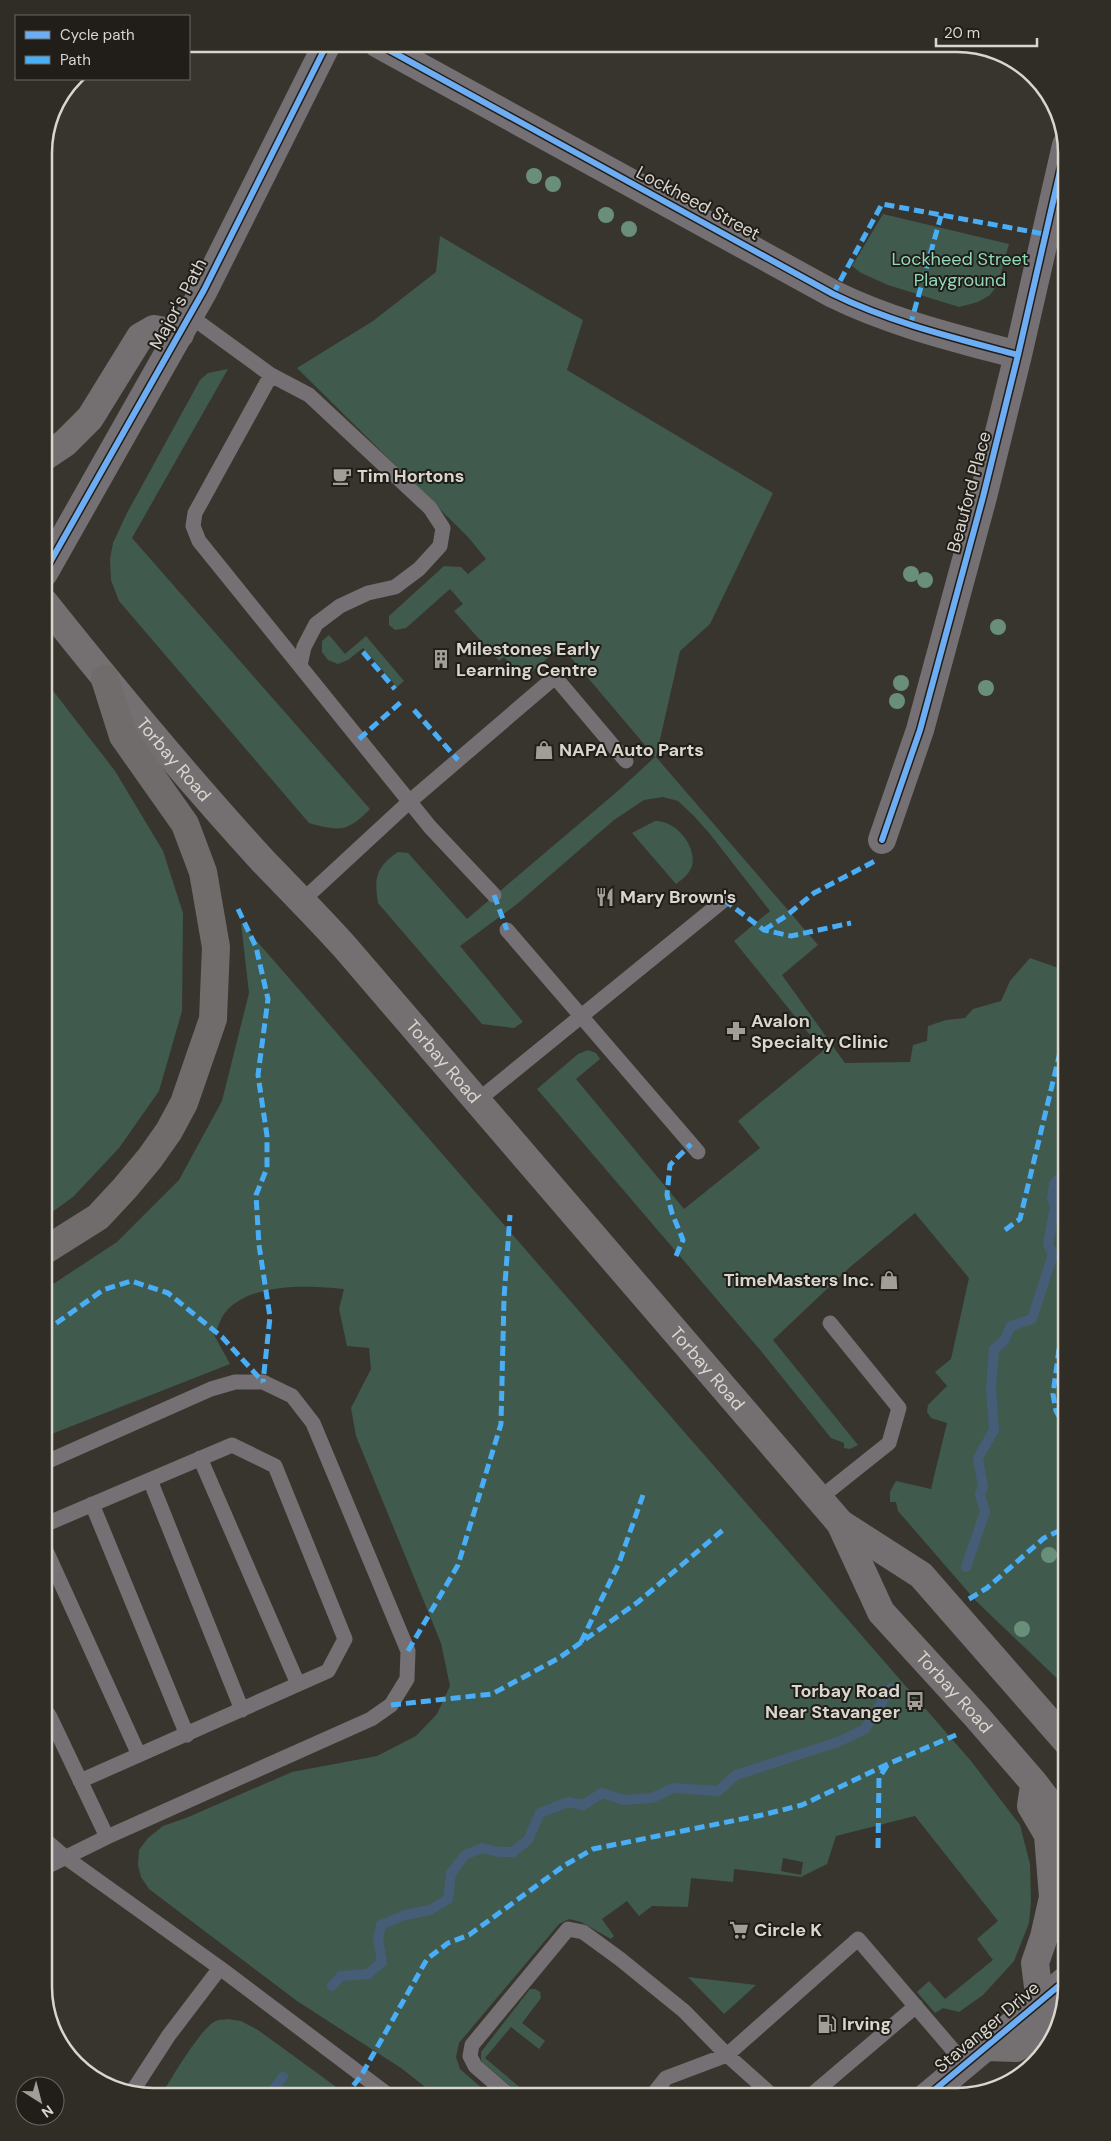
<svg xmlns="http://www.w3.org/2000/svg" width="1111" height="2141" font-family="'DM Sans',sans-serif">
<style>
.green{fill:#405a4d;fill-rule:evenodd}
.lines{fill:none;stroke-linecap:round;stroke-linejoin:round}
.stream{stroke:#465d77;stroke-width:10}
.service{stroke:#747073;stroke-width:15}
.minor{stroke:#747073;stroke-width:28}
.tertiary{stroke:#747073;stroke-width:28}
.primary{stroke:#747072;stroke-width:28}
.motorway{stroke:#6f6c6b;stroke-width:28}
.quiet{stroke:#49aef6;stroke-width:5;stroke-dasharray:10 5;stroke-linecap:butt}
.cycleway-casing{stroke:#211e19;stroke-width:9}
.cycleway{stroke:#6dadf4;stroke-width:6}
.tree{fill:#698f7b}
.labels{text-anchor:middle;stroke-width:4;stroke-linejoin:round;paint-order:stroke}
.street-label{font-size:18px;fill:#d9d6ce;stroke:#211e19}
.park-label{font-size:18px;fill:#91d9b9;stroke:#211e19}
.poi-label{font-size:18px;font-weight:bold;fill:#d9d6ce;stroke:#211e19;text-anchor:start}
.rim{fill:none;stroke:#d9d6ce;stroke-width:2.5}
</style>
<rect width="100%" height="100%" fill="#38352f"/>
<path class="green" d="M883 214 1009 244 998 284 990 295 978 302 959 307 888 285 861 273 852 266Z
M440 236 583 320 567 370 773 493 710 624 680 651 656 757 818 945 782 975 845 1063 910 1062 913 1045 927 1041 928 1026 946 1020 965 1018 973 1009 1001 1001 1010 981 1030 958 1067 971V1324L1055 1373 1067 1377V1400L1064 1403 1067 1408C1064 1435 1050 1498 1067 1520V1688L976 1601 898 1511 896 1502H890V1492L896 1481 931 1489 947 1423 931 1418 927 1412 928 1405 947 1386 935 1372 951 1359 969 1278 915 1213 849 1268 773 1340 858 1445 850 1449 844 1448V1443L831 1438 761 1351 537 1089 578 1054 588 1050 596 1053 600 1059 576 1079 684 1209 760 1148 738 1121 823 1051 734 941 770 911 710 834 693 815 678 801 663 797 644 800 614 820 517 904 460 946 523 1022 514 1028 482 1024 378 903C374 878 376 867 398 852L408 853 467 919 619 790 655 757 561 646 525 678 504 657 499 661 454 611 463 604 450 589 406 628 395 630 389 625V616L444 566 461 567 468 574 486 559 468 537 297 368 373 321 436 272Z
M228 369 132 538 370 809C347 833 339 831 309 823L119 601 111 580 110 559 113 543 127 513 200 380 208 373Z
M329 635 345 654 366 636 404 681 397 687 363 648 348 660 338 664 328 660 322 652V641Z
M44 679 115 771 163 851 183 913 182 1011 159 1091 119 1148 73 1197 44 1218Z
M655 821C675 820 697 845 692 866 689 874 683 879 676 884L632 833Z
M241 923 971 1761 1020 1825 1030 1864 1031 1902 1029 1923 1014 1961 983 1995 959 2012 943 2008 935 2013 917 1992 929 1981 945 1999 993 1960 977 1939 998 1921 915 1816 836 1836 827 1864 801 1877 734 1869 733 1882 691 1878 688 1907 652 1906 639 1916 627 1901 602 1919 614 1936 611 1939 581 1922 569 1919 559 1924 459 2043 456 2057 460 2069 492 2097H438L401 2068 297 2001 149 1889 141 1877 138 1865 139 1850 148 1838 163 1826 186 1818 292 1772 377 1756 416 1736 437 1714 450 1686 441 1643 356 1436 351 1408 371 1369 369 1348 347 1346 339 1309 344 1289C308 1285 244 1282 222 1317 219 1323 217 1330 214 1335L230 1364 44 1437V1290L117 1242 179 1180 222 1101 249 993ZM783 1858 803 1862 801 1875 781 1871Z
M688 1977 756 1985 724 2014Z
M530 1989H535L540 1992 541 1998 522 2023 545 2041 539 2049 511 2027 485 2058 530 2096 523 2097 481 2061V2052Z
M228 2019 241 2021 258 2030 350 2097H160C170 2081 201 2027 216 2021 219 2019 225 2020 228 2019Z"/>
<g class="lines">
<path class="stream" d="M966 1567 985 1512 980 1494 983 1487 978 1458 994 1430 991 1388 994 1349 1004 1341 1011 1326 1032 1319 1053 1254 1048 1245 1055 1206 1052 1199 1054 1184 1061 1176 1067 1158
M332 1986 341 1976 368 1974 382 1962 378 1938 381 1925 405 1915 430 1910 448 1899 451 1873 465 1855 482 1848 499 1852H513L528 1840 540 1813 568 1802 583 1805 602 1793 624 1800 652 1798 673 1788 718 1791 736 1775 838 1742 865 1729 891 1688
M267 2097 283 2077"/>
<path class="service" d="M190 316 271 375 309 395 430 508 443 528 440 546 419 569 395 587 368 593 340 606 316 624 304 647 300 665
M271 375 195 513 193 526 199 541 430 827 494 895
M303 900 409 802 555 677 626 761
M507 930 698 1152
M477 1101 724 900
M200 1458 298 1684
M150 1480 242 1710
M820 1498 889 1443 899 1408 830 1323
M92 1504 187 1735
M44 1525 232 1445 275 1466 345 1639 328 1671 80 1781
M44 1546 139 1755
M44 1708 50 1717 107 1837
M44 1839 65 1857 220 1968
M44 1868 107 1837 371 1719 391 1705 407 1679 408 1651 313 1423 292 1396 263 1382H235L211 1389 44 1463
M132 2092 169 2035 220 1968 391 2097
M511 2097 475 2066 470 2056 472 2045 568 1929 583 1932 620 1959 684 2011 727 2055 858 1939 965 2064
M651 2097 666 2078 727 2055 774 2097
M809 2097 916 2006"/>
<path class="minor" d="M378 44 833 294C892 323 955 338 1018 355
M882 840 920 730 983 497 1018 355 1066 145"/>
<path class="tertiary" d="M44 573 204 290 327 44
M926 2097 1067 1979"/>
<g class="primary">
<path d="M44 457 65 443 90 418 140 337 154 329 180 334"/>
<path id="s1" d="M44 602C114 690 187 778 263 861 290 889 318 917 344 946L840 1523 881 1612 977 1717 1034 1783 1067 1826"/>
<path d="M840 1523 921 1575 1067 1742"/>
<path d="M1033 1792 1031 1806 1048 1835 1053 1897 1044 1937 1035 1963 1040 2003"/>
<path d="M986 2047 1016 2048 1057 2021"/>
</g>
<path class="motorway" d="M44 1251 98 1217 125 1188 150 1158 169 1131 184 1103 213 1019 216 947 203 872 185 824 123 736 105 679"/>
<path class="quiet" d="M833 294 882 204 1044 234
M910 326 941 216
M363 652 395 689
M414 710 458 760
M359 739 401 702
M494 895 507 930
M724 900 764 930 791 936 851 923
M238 909 256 947 268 999 258 1075 267 1136V1168L256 1195 259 1245 270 1317 263 1382
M764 930 786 916 814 893 875 861
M1005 1230 1020 1219 1067 1023
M676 1256 683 1240 672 1213 667 1195 670 1165 691 1144
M44 1332 103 1290 131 1281 168 1293 222 1337 263 1382
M1067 1430 1056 1411 1053 1394 1067 1290
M969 1599 987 1588 1044 1538 1067 1527
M581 1642 619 1563 643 1495
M408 1651 458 1565 501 1424 504 1298 510 1215
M391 1705 492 1694 559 1658 638 1602 724 1529
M878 1848 879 1778 888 1764
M344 2097 361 2076 427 1959 448 1943 469 1935 565 1865 593 1849 762 1815 802 1805 888 1764 956 1735"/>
<g class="cycleway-casing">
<path id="cycleway" d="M378 44 833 294C892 323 955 338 1018 355
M44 573 204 290 327 44
M882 840 920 730 983 497 1018 355 1066 145
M926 2097 1067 1979"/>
</g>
<use href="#cycleway" class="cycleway"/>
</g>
<g class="tree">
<circle cx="534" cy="176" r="8"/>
<circle cx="553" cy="184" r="8"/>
<circle cx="606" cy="215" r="8"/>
<circle cx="629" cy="229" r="8"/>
<circle cx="911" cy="574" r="8"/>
<circle cx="925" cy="580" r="8"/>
<circle cx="998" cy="627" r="8"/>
<circle cx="901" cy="683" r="8"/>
<circle cx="986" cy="688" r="8"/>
<circle cx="897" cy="701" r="8"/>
<circle cx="1049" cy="1555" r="8"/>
<circle cx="1022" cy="1629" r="8"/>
</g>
<defs>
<g id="cafe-bare" transform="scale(1.5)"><path d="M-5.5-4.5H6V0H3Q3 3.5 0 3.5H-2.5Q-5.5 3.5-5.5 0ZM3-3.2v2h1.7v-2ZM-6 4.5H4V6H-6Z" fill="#a19e96" stroke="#211e19" stroke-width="2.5" paint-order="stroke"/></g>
<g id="building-bare" transform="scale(1.5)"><path d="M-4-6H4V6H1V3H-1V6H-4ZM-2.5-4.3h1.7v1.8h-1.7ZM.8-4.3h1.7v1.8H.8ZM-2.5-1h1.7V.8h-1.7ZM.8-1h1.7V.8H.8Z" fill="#a19e96" stroke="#211e19" stroke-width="2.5" paint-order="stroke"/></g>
<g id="shop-bare" transform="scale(1.5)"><path d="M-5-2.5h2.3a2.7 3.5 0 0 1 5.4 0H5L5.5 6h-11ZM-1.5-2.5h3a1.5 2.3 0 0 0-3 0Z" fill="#a19e96" stroke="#211e19" stroke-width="2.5" paint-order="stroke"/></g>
<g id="restaurant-bare" transform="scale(1.5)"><path d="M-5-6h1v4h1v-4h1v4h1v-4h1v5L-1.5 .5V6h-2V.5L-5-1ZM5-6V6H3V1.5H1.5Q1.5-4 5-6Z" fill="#a19e96" stroke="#211e19" stroke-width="2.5" paint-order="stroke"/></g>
<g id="pharmacy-bare" transform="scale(1.5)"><path d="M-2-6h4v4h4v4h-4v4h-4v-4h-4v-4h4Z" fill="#a19e96" stroke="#211e19" stroke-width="2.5" paint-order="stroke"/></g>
<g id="bus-bare" transform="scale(1.5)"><path d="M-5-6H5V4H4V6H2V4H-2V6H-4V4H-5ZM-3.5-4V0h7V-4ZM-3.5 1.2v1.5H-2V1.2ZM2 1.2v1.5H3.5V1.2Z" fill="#a19e96" stroke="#211e19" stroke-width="2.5" paint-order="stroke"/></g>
<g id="supermarket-bare" transform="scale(1.5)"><path d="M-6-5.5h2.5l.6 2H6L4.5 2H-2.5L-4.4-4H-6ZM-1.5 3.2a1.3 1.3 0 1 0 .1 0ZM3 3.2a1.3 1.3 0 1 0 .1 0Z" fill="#a19e96" stroke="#211e19" stroke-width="2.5" paint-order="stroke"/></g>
<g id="fuel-bare" transform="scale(1.5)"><path d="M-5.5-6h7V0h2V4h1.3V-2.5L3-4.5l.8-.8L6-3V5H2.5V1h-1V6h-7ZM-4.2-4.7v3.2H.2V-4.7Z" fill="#a19e96" stroke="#211e19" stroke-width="2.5" paint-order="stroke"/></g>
</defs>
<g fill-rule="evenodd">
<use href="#cafe-bare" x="342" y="476"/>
<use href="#building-bare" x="441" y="659"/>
<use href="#shop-bare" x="544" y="750"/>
<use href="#restaurant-bare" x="605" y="897"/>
<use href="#pharmacy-bare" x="736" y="1031"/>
<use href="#shop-bare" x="889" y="1280"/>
<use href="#bus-bare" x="915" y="1701"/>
<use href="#supermarket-bare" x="739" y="1930"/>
<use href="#fuel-bare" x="827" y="2024"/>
</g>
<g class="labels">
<g class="street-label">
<text transform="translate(698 203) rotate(28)" y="6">Lockheed Street</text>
<text transform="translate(178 304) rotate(-62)" y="6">Major's Path</text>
<text transform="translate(969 492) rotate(-75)" y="6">Beauford Place</text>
<text dy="6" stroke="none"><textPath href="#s1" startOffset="204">Torbay Road</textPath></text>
<text dy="6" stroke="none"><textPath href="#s1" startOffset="609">Torbay Road</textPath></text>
<text dy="6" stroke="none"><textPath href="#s1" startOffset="1014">Torbay Road</textPath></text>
<text dy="6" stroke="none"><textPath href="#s1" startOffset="1424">Torbay Road</textPath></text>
<text transform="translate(987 2027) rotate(-40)" y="6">Stavanger Drive</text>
</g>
<g class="park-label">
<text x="960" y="265">Lockheed Street<tspan x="960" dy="21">Playground</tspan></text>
</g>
<g class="poi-label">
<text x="357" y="482">Tim Hortons</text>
<text x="456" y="655">Milestones Early<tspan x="456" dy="21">Learning Centre</tspan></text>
<text x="559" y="756">NAPA Auto Parts</text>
<text x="620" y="903">Mary Brown's</text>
<text x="751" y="1027">Avalon<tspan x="751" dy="21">Specialty Clinic</tspan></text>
<text x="874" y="1286" text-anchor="end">TimeMasters Inc.</text>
<text x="900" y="1697" text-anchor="end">Torbay Road<tspan x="900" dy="21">Near Stavanger</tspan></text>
<text x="754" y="1936">Circle K</text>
<text x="842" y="2030">Irving</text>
</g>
</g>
<path d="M0 0H1111V2141H0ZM153 52H957A101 101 0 0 1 1058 153V1987A101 101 0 0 1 957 2088H153A101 101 0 0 1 52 1987V153A101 101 0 0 1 153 52Z" fill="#302d27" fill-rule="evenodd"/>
<path class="rim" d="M153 52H957A101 101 0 0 1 1058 153V1987A101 101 0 0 1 957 2088H153A101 101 0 0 1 52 1987V153A101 101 0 0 1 153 52Z"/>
<rect x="15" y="15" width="175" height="65" fill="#211e19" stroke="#6b6861"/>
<rect x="25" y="31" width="25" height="8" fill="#6dadf4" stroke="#6b6861"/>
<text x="60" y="40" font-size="15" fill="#d9d6ce">Cycle path</text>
<rect x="25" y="56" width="25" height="8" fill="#49aef6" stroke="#6b6861"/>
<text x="60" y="65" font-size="15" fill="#d9d6ce">Path</text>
<g transform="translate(40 2101) rotate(144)"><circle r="24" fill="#211e19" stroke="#6b6861"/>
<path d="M0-4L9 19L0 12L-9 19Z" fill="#a19e96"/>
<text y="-8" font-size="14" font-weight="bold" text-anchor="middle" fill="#d9d6ce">N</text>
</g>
<path d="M936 38v8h101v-8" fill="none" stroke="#d9d6ce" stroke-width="2.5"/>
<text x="944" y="38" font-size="15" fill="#d9d6ce" stroke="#211e19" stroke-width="4" paint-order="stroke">20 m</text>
</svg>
